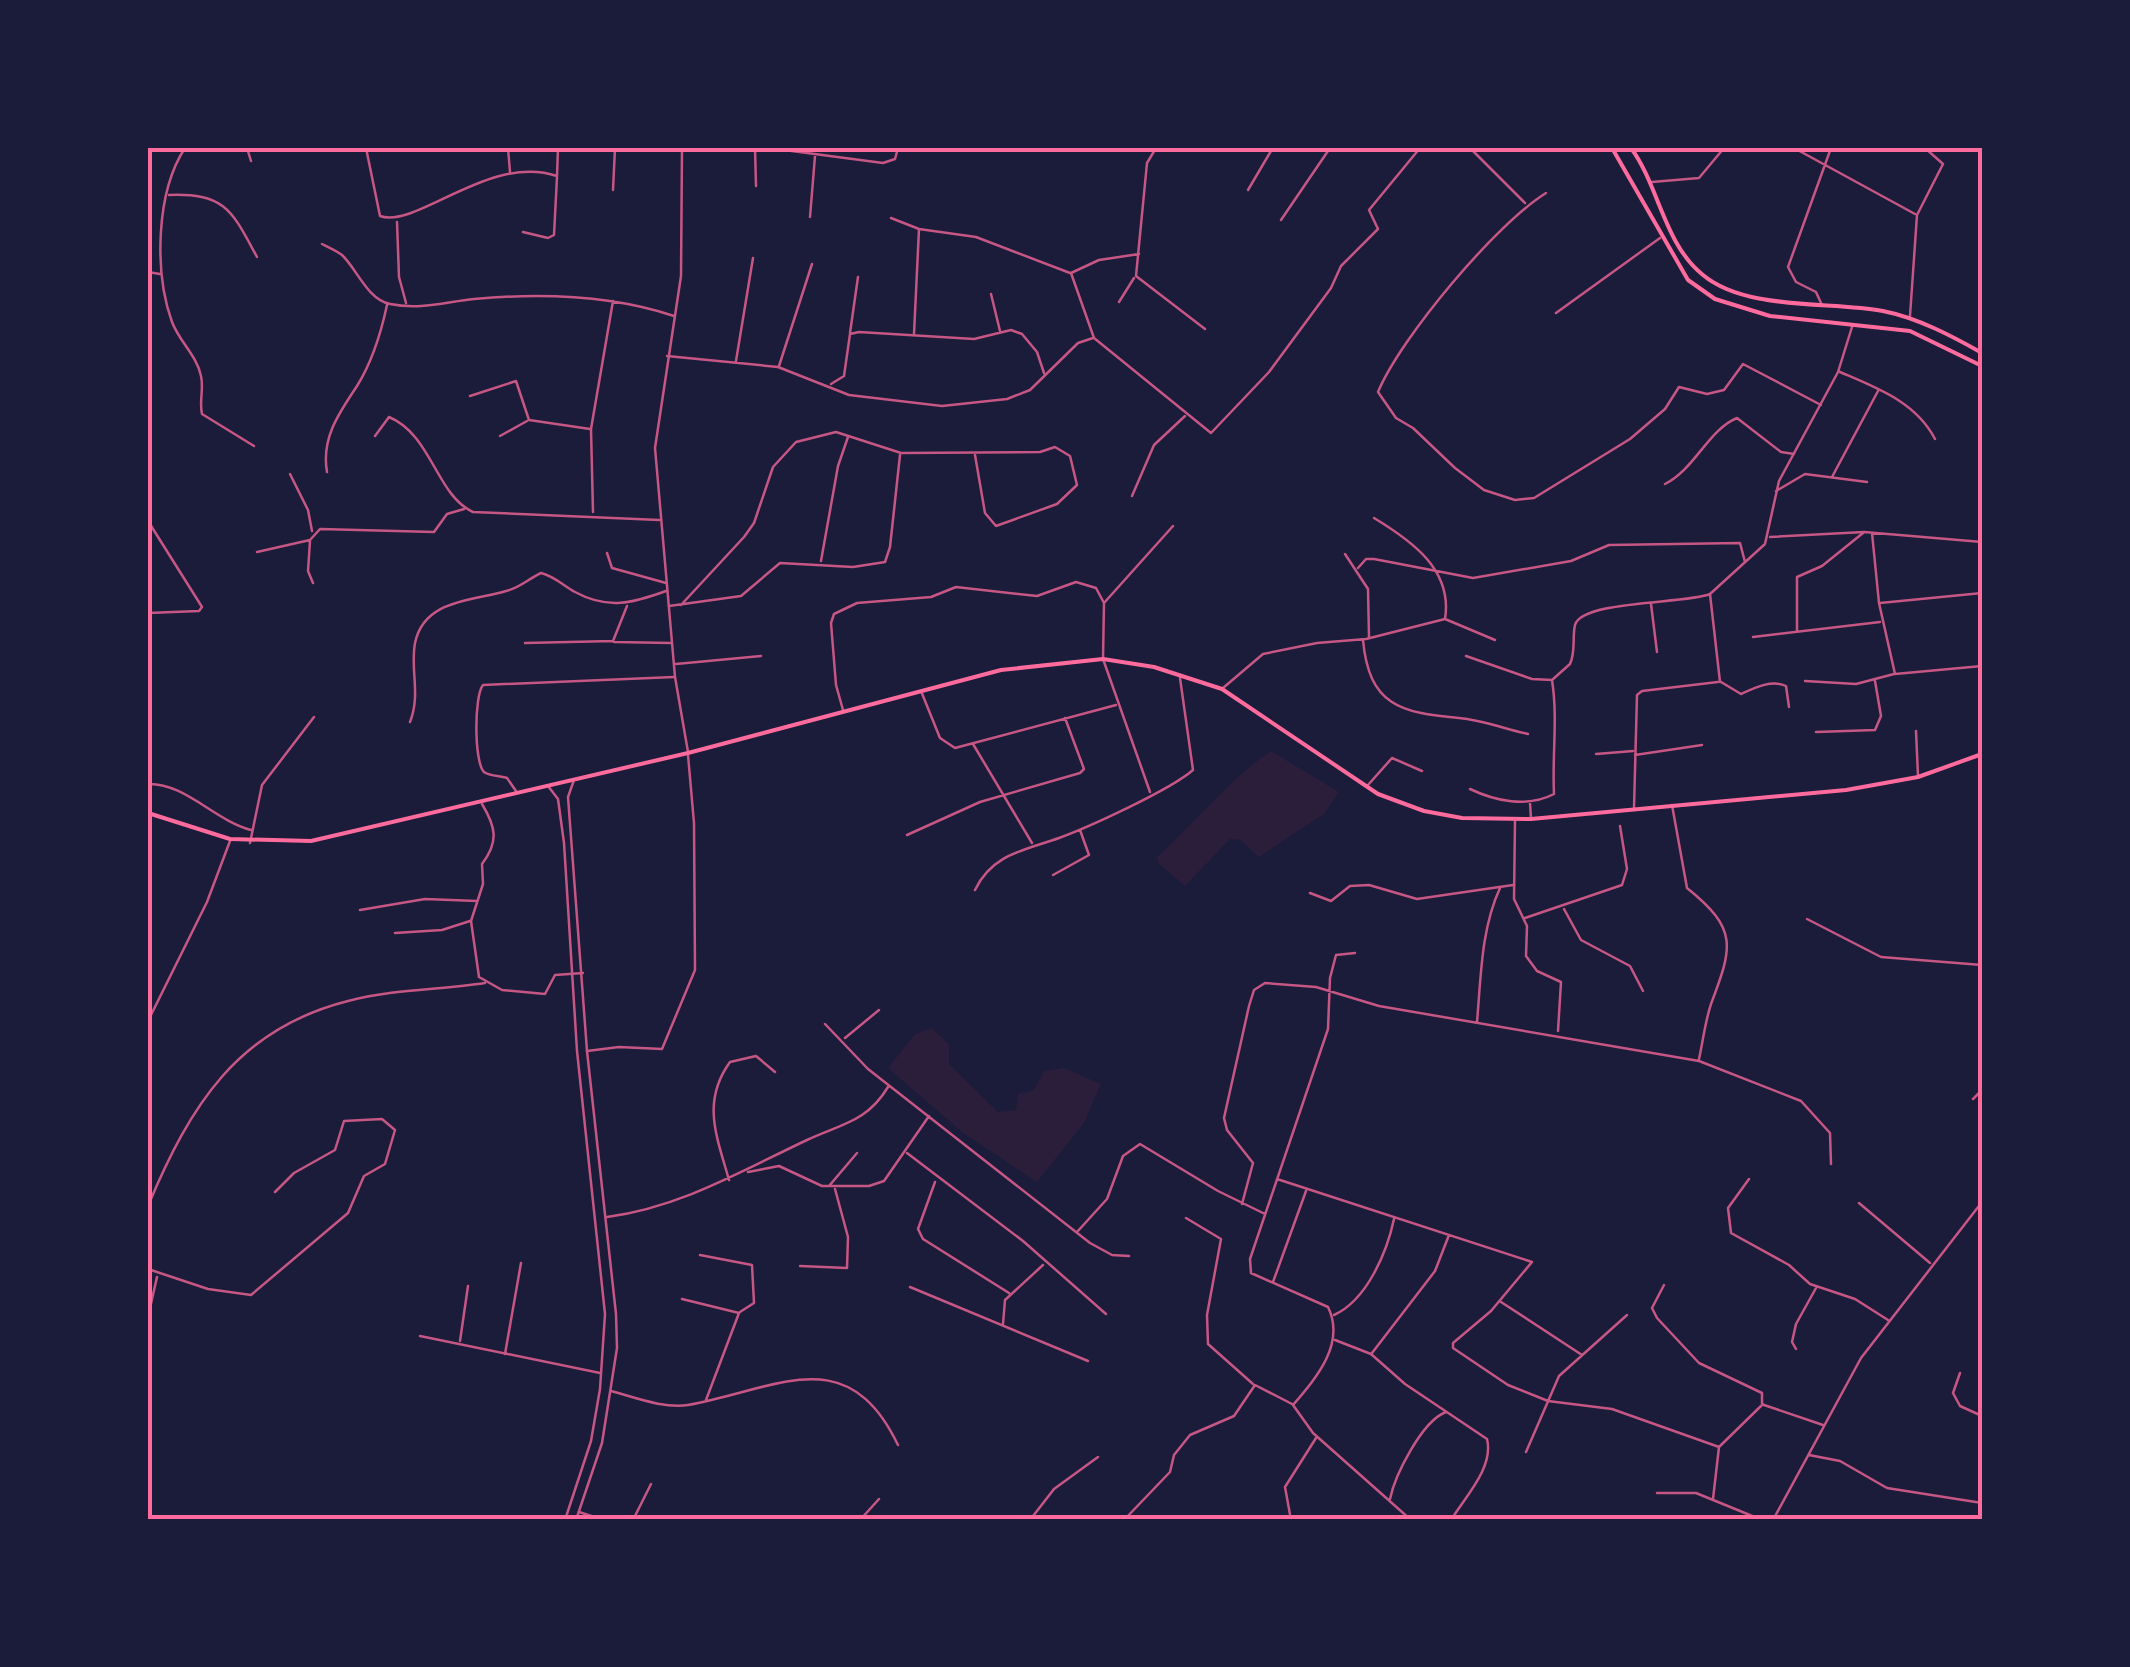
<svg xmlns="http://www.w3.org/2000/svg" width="2130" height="1667" font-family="'PT Sans',sans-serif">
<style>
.green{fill:#2a1e3b}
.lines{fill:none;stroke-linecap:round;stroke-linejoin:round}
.minor{stroke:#c65784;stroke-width:2.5}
.tertiary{stroke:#c65784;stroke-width:2.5}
.secondary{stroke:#ff6b9d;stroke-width:4}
.trunk{stroke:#ff6b9d;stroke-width:4}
.neatline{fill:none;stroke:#ff6b9d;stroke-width:4}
</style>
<rect width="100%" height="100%" fill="#1b1b3a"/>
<path class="green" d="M1271 751 1339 792 1324 814 1259 857 1240 840 1230 839 1185 886 1158 863 1157 857C1196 822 1228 780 1271 751Z
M932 1028 949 1044V1064L998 1112 1016 1110 1018 1094 1034 1090 1044 1071 1064 1068 1101 1084 1084 1123 1037 1182 962 1132 888 1068 915 1034Z"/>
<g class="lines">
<path class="minor" d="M185 148C156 192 154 272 172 322 179 341 197 356 201 376 204 389 199 401 202 414L254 446
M247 148 251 161
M366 148 380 216C417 229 489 153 557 176L558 148
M508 148 510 172
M755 148 756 186
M769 148 883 163 895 159 898 148
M1156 148 1147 163 1136 276 1205 329
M1470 148 1525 203
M1794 148 1915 214
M1652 182 1699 178 1724 148
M613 190 615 148
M1248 190 1271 151 1267 148
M1546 193C1496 224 1401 337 1378 392L1396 418 1413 428 1455 468 1484 490 1515 500 1534 498 1630 439 1665 409 1679 387 1707 394 1724 390 1743 364 1821 405
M169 195C226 193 232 211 257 257
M810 217 815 156
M891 218 919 229 976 237 1070 273
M1281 220 1330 148
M397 222 399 277 406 303
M523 232 548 238 554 235 557 177
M322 244C328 247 337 251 342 255 357 269 367 299 390 304 420 310 445 302 474 299 540 293 611 295 674 316
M1139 254 1099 260 1071 273 1094 338 1211 433 1269 372 1331 288 1341 266 1378 229 1369 210 1420 148
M148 272 160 274
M991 294 1000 331
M1119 302 1134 278
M1821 303 1816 292 1796 282 1788 267 1831 148
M1556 313 1660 238
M1910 316 1917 215 1943 164 1925 148
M850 333 858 277
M914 334 919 229
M667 356 778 367 849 395 942 406 1007 399 1030 390 1078 343 1093 338
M736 361 753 258
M779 366 812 264
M1840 372C1877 388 1916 402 1935 439
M831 384 844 376 850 334 859 332 974 339 1011 330 1022 334 1037 352 1044 373
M470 396 516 381 529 420 590 429
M375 436 389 417C432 435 436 495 473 512L659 520
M500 436 527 421
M327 472C321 438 339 413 357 386 372 362 381 333 387 305
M290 474 308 510 312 531
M1832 477 1878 391
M1665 484C1695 469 1708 430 1737 418L1781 452 1794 454
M1776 491 1805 474 1867 482
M1132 496 1154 445 1185 416
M593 512 591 429 613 301
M1374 518C1412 541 1453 570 1445 619
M148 521 202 607 199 611 148 613
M1872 533 1879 603 1895 674 1982 666
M1770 537 1864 532 1982 542
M310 541 308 571 313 583
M257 552 310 540 320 529 434 532 447 514 464 509
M607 553 612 568 666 583
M1345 554 1368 589 1369 637
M821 561 838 466 848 437
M1358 568 1366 559H1374L1473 578 1571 561 1609 545 1740 543 1745 562
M1880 603 1982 593
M1651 604 1657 652
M681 605 744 537 754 523 773 467 796 442 836 432 901 453 1040 452 1055 447 1070 456 1077 485 1057 504 996 526 985 513 975 455
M669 606 741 596 780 563 853 567 885 562 890 547 900 455
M1797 631V577L1822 566 1863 533
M1753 637 1880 622
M1363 640C1369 705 1400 713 1459 718 1482 720 1505 729 1528 734
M614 642 671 643
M525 643 613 641 627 606
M1466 656 1532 679 1552 680 1570 664C1576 651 1572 638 1575 625 1582 600 1687 604 1710 594
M676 664 761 656
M1805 681 1856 684 1894 674
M1720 682 1710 594 1765 544 1779 481 1838 372 1852 327
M1721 682 1741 694C1754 688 1772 679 1786 686L1789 707
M1223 688 1263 654 1317 643 1366 639 1445 619 1495 640
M921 691 940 738 955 748 1116 705
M843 710 836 685 831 623 834 614 857 603 931 597 956 587 1037 596 1076 582 1096 588 1104 603
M410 722C421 694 410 670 415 643 424 599 473 601 506 591 520 588 528 579 541 573 554 576 564 586 575 592 608 610 633 603 666 591
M1916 731 1918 776
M1816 732 1875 730 1881 716 1875 681
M973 744 1032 843
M1596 754 1633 751
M1635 755 1702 745
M148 784C185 783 214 820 251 830
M1368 785 1392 758 1422 771
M1470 789C1495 801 1527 808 1554 794 1552 755 1558 718 1552 680
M516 791 507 778C501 776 489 776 484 772 474 762 474 696 483 685L674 677
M1150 792 1103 659 1104 603 1173 526
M1530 803 1531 819
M482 804C496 827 499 842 482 864L483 884 471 921 479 977 502 990 545 994 555 975 583 973
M1672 805 1687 888C1738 929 1733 946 1711 1004 1705 1022 1703 1041 1699 1059
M1634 808 1637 695 1642 691 1718 682
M1515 820 1514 899 1527 926 1526 956 1537 971 1561 982 1558 1031
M907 835 980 802 1080 773 1084 769 1065 718
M250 843 262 785 314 717
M1053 875 1089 855 1080 830
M975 890C992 854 1025 850 1059 838 1089 827 1170 790 1193 770L1180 678
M1310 893 1331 901 1350 886 1369 885 1417 899 1513 885
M1564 909 1581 940 1630 966 1643 991
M360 910 425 899 477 901
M1525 918 1622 885 1627 869 1620 826
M1807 919 1881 957 1982 965
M395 933 442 930 470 921
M1355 953 1336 955 1330 978 1328 1029 1250 1259 1251 1273 1328 1307C1346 1344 1316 1378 1293 1405L1313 1433 1411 1520
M148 1021 207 902 230 841
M1477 1022C1481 977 1481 929 1500 888
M825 1024 868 1069 1090 1243 1112 1255 1129 1256
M845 1038 879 1010
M587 1051 619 1047 662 1049 695 970 694 823 688 755
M1973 1099 1982 1090
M907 1153 1023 1241 1106 1314
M748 1172 779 1166 822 1186H869L884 1181 929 1116
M1277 1179 1532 1262 1491 1311 1453 1343V1348L1508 1385 1548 1401 1612 1409 1719 1447 1763 1404
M1749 1179 1728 1208 1731 1233 1789 1265 1810 1284 1855 1299 1888 1320
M729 1180C717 1137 701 1102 730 1062L756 1056 775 1072
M935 1182 918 1229 923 1239 1009 1293
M829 1186 857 1153
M1859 1203 1930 1263
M1242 1204 1253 1163 1227 1130 1224 1118 1249 1006 1254 990 1265 983 1316 987 1379 1006 1699 1061 1801 1101 1830 1133 1831 1164
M148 1206C190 1106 237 1029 348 1001 392 989 440 990 485 983
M607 1217C681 1207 741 1171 807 1140 841 1124 867 1122 888 1087
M1186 1218 1221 1239 1207 1315 1208 1344 1253 1384
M1077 1232 1107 1199 1123 1156 1140 1144 1218 1191 1265 1214
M700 1255 752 1265 754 1303 740 1312
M800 1266 847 1268 848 1237 835 1189
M148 1269 208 1289 251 1295 348 1213 364 1176 385 1164 395 1130 382 1119 344 1121 335 1150 294 1173 275 1192
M1273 1282 1306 1191
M1664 1285 1652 1308 1657 1318 1699 1363 1762 1393V1403
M910 1287 1088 1361
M682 1299 739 1313 706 1400
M1501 1302 1582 1355
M1334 1315C1367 1300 1387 1252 1394 1219
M148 1317 157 1277
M1003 1324 1005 1300 1043 1265
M420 1336 600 1373
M1335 1340 1371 1354 1405 1384 1487 1439C1494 1467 1466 1496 1451 1520
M460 1341 468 1286
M1796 1349 1792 1342 1796 1324 1816 1288
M1372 1353 1435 1271 1449 1235
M505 1354 521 1263
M1960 1373 1953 1393 1960 1406 1982 1416
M611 1391C634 1397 664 1409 688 1405 777 1389 847 1339 898 1445
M1764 1405 1823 1425
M1526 1452 1559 1376 1627 1315
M1809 1455 1840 1461 1887 1488 1982 1503
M1657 1493H1696L1762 1520
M1390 1499C1395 1475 1422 1421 1446 1412
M1713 1499 1719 1447
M579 1512 604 1520
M633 1520 651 1484
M860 1520 879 1499
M1030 1520 1054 1489 1098 1457
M1124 1520 1170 1472 1174 1455 1190 1435 1234 1416 1255 1385 1292 1404
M1291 1520 1285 1487 1316 1438
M1773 1520 1861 1358 1982 1202"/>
<path class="tertiary" d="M682 148 681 276 655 448 675 677 688 752
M574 780 568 797 587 1051 616 1314 617 1348 602 1443 576 1520
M548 786 558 799 564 843 577 1051 605 1314 600 1389 591 1441 565 1520"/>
<path class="secondary" d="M1612 148 1688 280 1715 299 1770 316 1910 331 1982 366
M1631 148C1659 186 1664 244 1703 275 1746 311 1830 301 1883 311 1918 318 1952 336 1982 353"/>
<path class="trunk" d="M148 813 230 839 311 841 688 753 1001 670 1103 659 1154 667 1222 689 1378 794 1424 811 1462 818 1531 819 1846 790 1918 777 1982 754"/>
</g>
<rect width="2130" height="1667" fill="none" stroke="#1b1b3a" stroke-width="300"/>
<rect x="150" y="150" width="1830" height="1367" class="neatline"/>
</svg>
